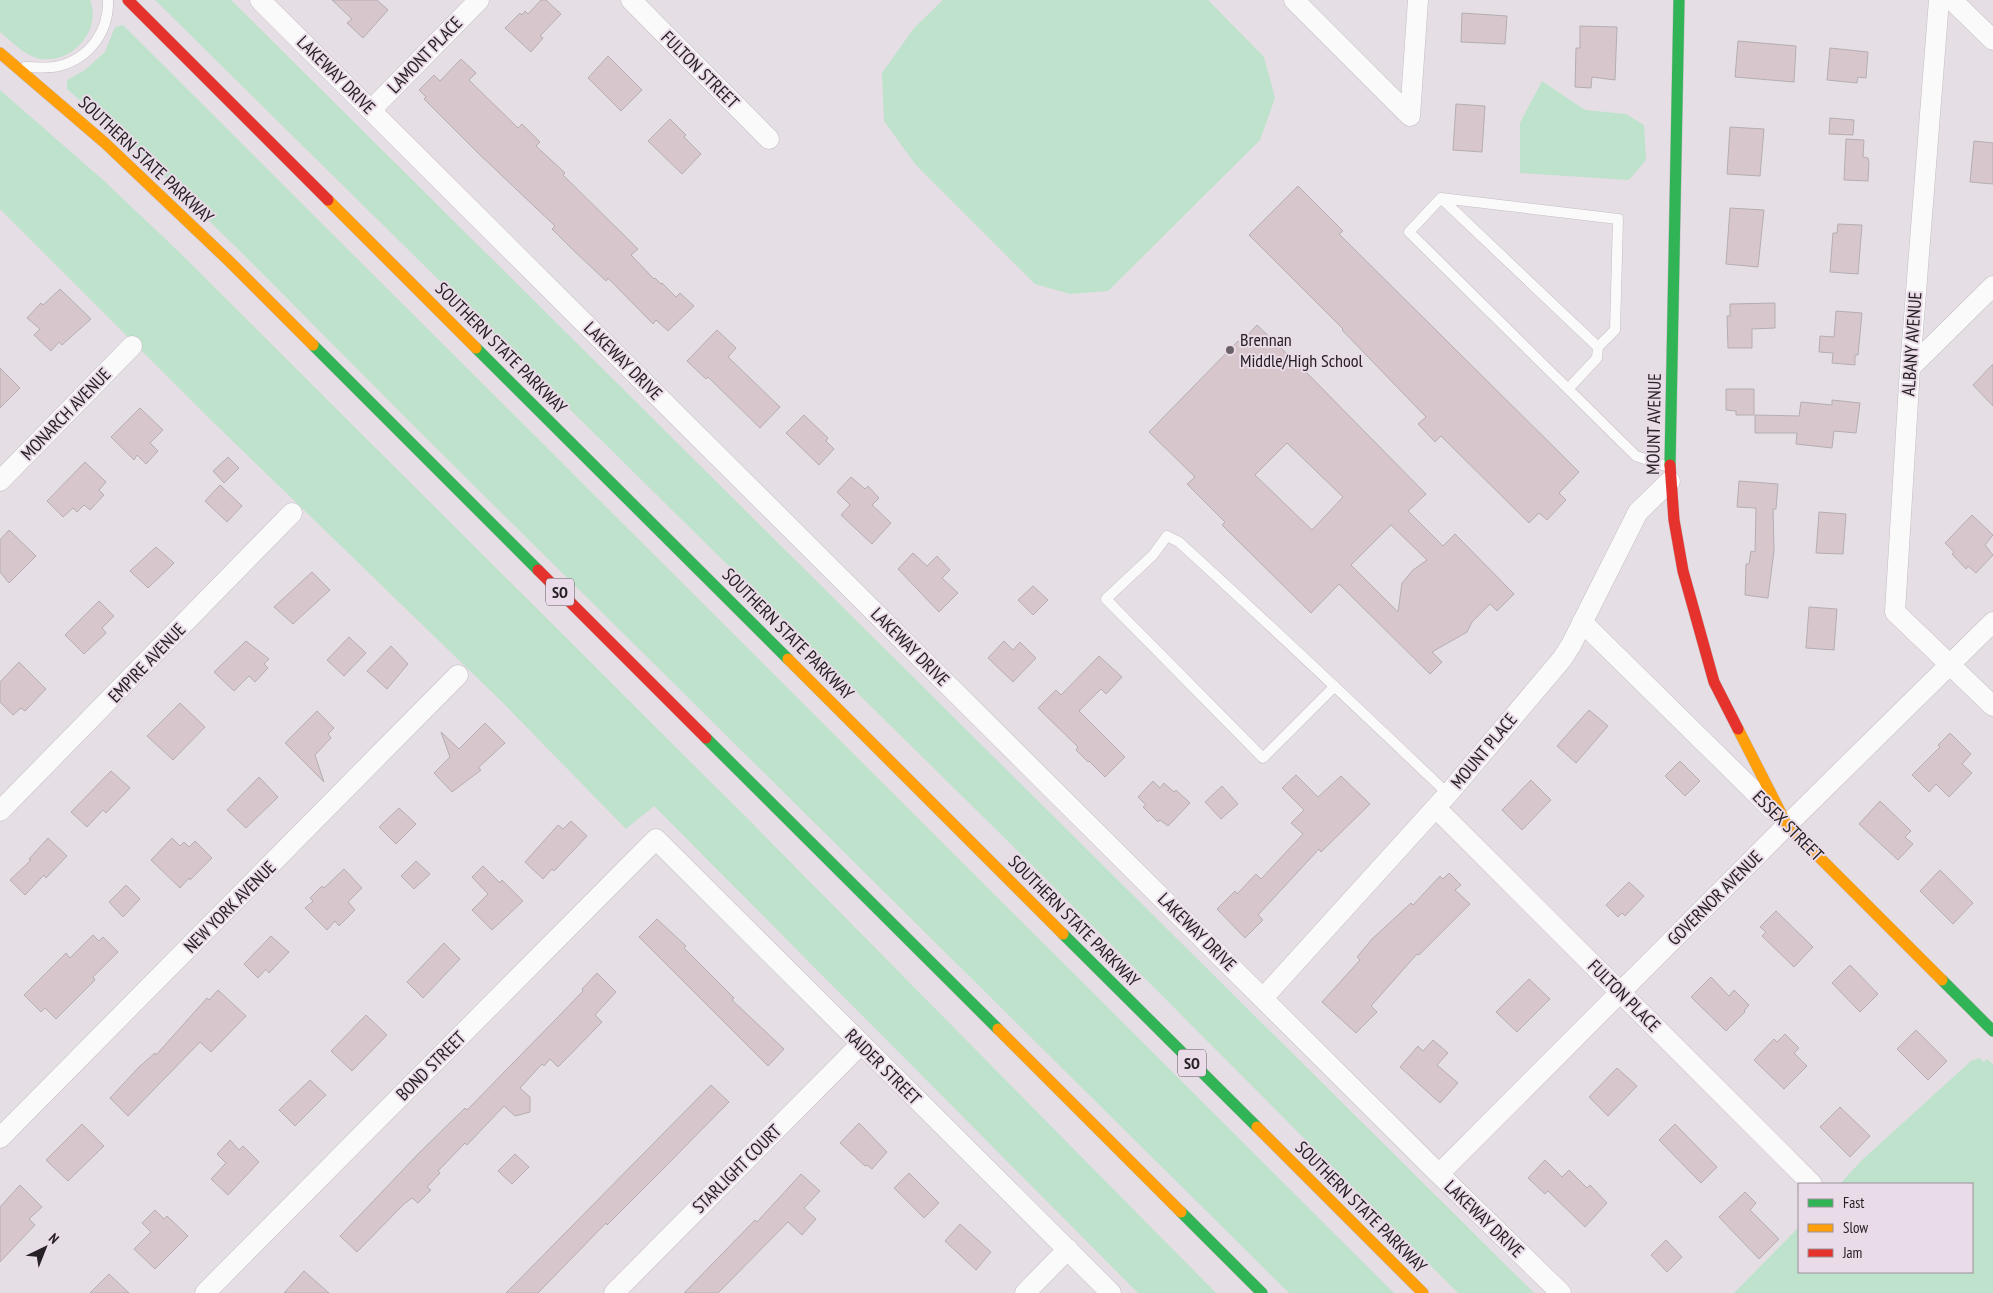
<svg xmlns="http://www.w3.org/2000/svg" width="1993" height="1293" font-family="'PT Sans Narrow',sans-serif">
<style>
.green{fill:#bee2cc}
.building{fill:#d8c6cd;stroke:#b4aeb1;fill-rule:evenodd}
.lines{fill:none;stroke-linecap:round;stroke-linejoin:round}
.lane-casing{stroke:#c3bdc2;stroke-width:11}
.street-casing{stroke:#c3bdc2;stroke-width:21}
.fast-casing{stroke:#c3bdc2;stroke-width:12}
.slow-casing{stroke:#c3bdc2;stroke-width:12}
.jam-casing{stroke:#c3bdc2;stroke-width:12}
.lane{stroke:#fbfafb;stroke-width:10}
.street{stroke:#fbfafb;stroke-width:20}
.fast{stroke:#30b455;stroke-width:11}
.slow{stroke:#ff9f0a;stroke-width:11}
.jam{stroke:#e5322d;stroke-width:11}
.poi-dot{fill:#696368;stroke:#e9dbe7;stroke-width:2}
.labels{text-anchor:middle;stroke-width:4;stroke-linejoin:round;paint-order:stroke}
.shield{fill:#e9dbe7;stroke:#60595f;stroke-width:1}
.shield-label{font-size:16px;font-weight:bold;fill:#262125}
.street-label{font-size:18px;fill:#262125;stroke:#e9dbe7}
.poi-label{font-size:18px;fill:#262125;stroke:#e9dbe7;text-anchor:start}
</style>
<rect width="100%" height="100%" fill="#e6dee5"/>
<path class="green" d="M0 0H90C102 30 73 63 42 59 25 57 13 42 0 32Z
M155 0H231L1534 1293H1458L1041 874Z
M943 0H1208L1264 57 1275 98 1260 140 1108 291 1070 294 1035 284 915 164 884 121 882 73 914 28Z
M123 25 1394 1293H1289L416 428 243 254 137 150 67 89V80L85 70 105 52 115 27Z
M1542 81 1585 110 1626 114 1644 125 1646 160 1629 180 1520 173V123Z
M0 90 102 179 175 248 752 823 1216 1293H1138L654 806 626 829 501 701 214 423 0 209Z
M1980 1058 1984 1062 1987 1059 1993 1064V1293H1734L1799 1227V1272H1972V1184H1840L1861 1161 1971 1061Z"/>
<path class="building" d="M332 0H377L388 10 363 38 347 23 352 19Z
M541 0H546L561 14 540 36 543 38 531 52 505 28 520 13 522 15 525 11 528 14Z
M1462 13 1507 16 1505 44 1461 42Z
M1580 26 1617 27 1615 80 1592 77 1591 88 1575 87 1576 48H1580Z
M1738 41 1796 46 1794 82 1735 77Z
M1830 48 1868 52 1866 78 1858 77 1857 83 1827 80Z
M608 56 642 90 621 111 588 78Z
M461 59 476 73 469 80 518 128 522 124 540 142 536 146 565 173 563 175 638 249 631 255 654 279 655 278 661 284 662 283 676 297 680 293 694 306 668 331 656 320 653 324 608 278 606 281 571 248 552 229 555 226 477 152 424 99 426 97 419 90 434 75 440 81Z
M1456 104 1485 106 1482 152 1453 150Z
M1830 118 1854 120 1853 135 1829 134Z
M670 119 686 135 684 137 701 154 682 174 648 141Z
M1730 127 1764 129 1760 176 1727 174Z
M1846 139 1864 140 1863 157 1868 158 1869 163 1868 181 1844 180Z
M1974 141 1993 143V184L1970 182Z
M1298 186 1343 231 1339 234 1579 472 1559 493 1566 500 1547 520 1539 513 1529 523 1441 436 1435 442 1418 424 1426 417 1342 330 1343 329 1249 235Z
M1730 208 1764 210 1758 267 1726 264Z
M1838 224 1862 225 1858 274 1830 272 1833 233H1837Z
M60 289 91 319 62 345 59 342 51 351 34 335 40 329 27 318 41 303 43 305Z
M1775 303V328L1752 329V348H1728L1727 316H1730V304Z
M1836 311 1862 313 1858 355H1855V365L1832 363 1833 353 1819 352 1820 336 1834 337Z
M1257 325 1303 369 1426 494 1408 511 1443 546 1455 534 1514 594 1497 611 1490 604 1472 622 1467 632 1432 652 1442 662 1430 674 1339 584 1311 613 1222 525 1225 522 1187 484 1195 477 1149 432 1238 341 1240 343ZM1287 443 1343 497 1312 530 1255 475ZM1391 525 1427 560 1413 570 1402 583 1398 612 1351 565Z
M717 330 736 348 728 357 780 407 760 428 708 377 706 379 687 361Z
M1993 364V406L1973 385Z
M0 368 20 388 0 408Z
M1726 389H1754V415H1736V411L1726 410Z
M1832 400 1860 403 1856 433 1834 431 1832 448 1796 444 1797 433H1755V415L1799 416 1801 402 1832 405Z
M140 408 163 430 150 443 158 451 146 464 137 455 134 460 111 437Z
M804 415 828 438 826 441 834 449 819 465 786 433Z
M228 457 239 468 224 483 213 471Z
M85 462 106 482 99 490 104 495 90 510 84 505 77 512 73 508 63 517 47 501Z
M851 477 865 489 868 486 879 498 872 505 891 523 872 544 841 515 850 505 837 492Z
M1739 481 1778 484 1776 509H1773L1774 551 1768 598 1745 595 1746 564H1749L1751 551 1755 552 1756 508 1737 507Z
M220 485 242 506 227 522 205 501Z
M1819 512 1846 514 1843 554 1816 553Z
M1972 515 1993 535 1985 545 1993 555 1976 573 1968 566 1966 569 1952 554 1954 552 1945 543Z
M9 530 36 556 9 583 0 572V540Z
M156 547 174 563 148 588 130 571Z
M913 553 927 566 937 556 950 570 942 578 958 593 939 612 898 569Z
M312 572 330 590 293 624 274 607Z
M1033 586 1048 600 1033 615 1018 600Z
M99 601 114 616 102 628 106 633 84 654 65 635Z
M1809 607 1837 609 1834 650 1806 648Z
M349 637 366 653 344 676 327 660Z
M246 641 269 659 264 664 268 668 255 682 249 676 234 691 214 672Z
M1004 641 1013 650 1020 642 1036 658 1013 682 988 658Z
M391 646 408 664 387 689 367 671Z
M1099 656 1122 677 1106 694 1101 689 1079 711 1125 757 1105 777 1089 761 1088 762 1076 750 1078 747 1038 708 1056 690 1061 695Z
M19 662 46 689 25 711 21 708 13 715 0 702V682Z
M180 703 205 727 173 760 147 736Z
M1589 710 1608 726 1576 763 1557 746Z
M317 711 334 728 328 734 331 738 315 755 324 782 285 743Z
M485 723 505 743 478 768 481 770 452 792 434 773 450 757 441 732 459 749Z
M1950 733 1971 754 1962 764 1972 773 1949 797 1936 784 1929 792 1912 775 1940 747 1938 745Z
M1680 761 1700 781 1685 796 1665 776Z
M111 771 130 788 106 813 103 810 87 827 71 812Z
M1296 775 1318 797 1341 776 1370 804 1321 852 1319 849 1258 915 1263 920 1245 938 1217 909 1235 891 1237 894 1256 874 1261 879 1303 834 1291 823 1304 810 1282 788Z
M259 777 278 797 246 828 227 810Z
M1531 780 1551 800 1522 830 1502 810Z
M1153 781 1160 788 1164 783 1174 792 1176 790 1190 803 1168 826 1160 820 1158 822 1143 807 1146 805 1138 797Z
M1222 786 1238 804 1221 819 1205 802Z
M1880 801 1911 831 1905 837 1913 844 1898 860 1859 824Z
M399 808 416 824 396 844 379 827Z
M571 821 587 836 554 871 552 869 543 879 525 862 558 825 563 829Z
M48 838 67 856 46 878 44 875 25 895 10 880 31 860 29 859Z
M172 838 180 846 184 842 189 847 195 841 212 858 190 880 189 878 180 888 151 860Z
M416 861 430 874 414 889 401 876Z
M483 866 500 883 502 880 523 901 492 930 472 910 488 894 472 877Z
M344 869 362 888 348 902 355 910 339 926 335 921 327 930 305 908 313 901 310 898 322 886 324 888Z
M1940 870 1973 903 1953 924 1920 891Z
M1449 873 1461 885 1455 890 1470 904 1419 955 1417 954 1371 1006 1377 1012 1356 1033 1322 1002 1360 960 1357 957 1372 939 1411 903 1413 905 1440 876 1443 879Z
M1629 882 1644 896 1625 916 1622 913 1618 917 1606 905Z
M126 885 140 899 123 917 109 902Z
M1776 911 1813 947 1794 967 1762 936 1766 932 1760 927Z
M657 919 686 946 684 948 734 998 732 1000 784 1049 768 1066 639 937Z
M93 935 99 941 103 937 118 952 93 977 95 980 56 1019 45 1008 41 1012 24 995 66 953 70 958Z
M271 936 289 952 269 973 266 969 258 978 244 964Z
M444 943 460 959 423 998 407 982Z
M1850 965 1878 994 1860 1012 1832 983Z
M597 973 616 992 595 1015 602 1022 558 1067 550 1059 544 1066 542 1064 520 1088 530 1097V1112L515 1116 504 1106 467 1145 465 1143 438 1171 440 1173 427 1187 431 1190 418 1203 412 1198 404 1204 357 1252 340 1236 419 1153 465 1108 467 1110 558 1017 583 991 582 989Z
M1711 977 1729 996 1734 990 1749 1005 1744 1011 1745 1012 1726 1031 1691 997Z
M1529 979 1550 999 1517 1032 1496 1012Z
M218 990 246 1016 211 1052 200 1042 128 1116 110 1098 139 1067 155 1053 156 1055 207 998 209 1000Z
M366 1015 387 1035 352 1071 331 1051Z
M1916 1030 1947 1061 1928 1080 1897 1049Z
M1785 1034 1799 1048 1794 1053 1807 1066 1784 1089 1754 1060 1774 1039 1777 1042Z
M1433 1040 1448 1053 1437 1065 1458 1083 1440 1103 1400 1067 1418 1046 1423 1051Z
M1617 1068 1637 1086 1608 1116 1589 1097Z
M310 1080 326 1095 295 1126 279 1110Z
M711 1085 729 1102 653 1179 607 1225 606 1223 538 1293H506Z
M1840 1107 1870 1136 1850 1157 1820 1127Z
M859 1123 887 1152 872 1169 867 1165 865 1166 840 1143Z
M82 1124 104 1146 68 1181 46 1160Z
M1675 1124 1717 1167 1701 1183 1659 1140Z
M230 1140 239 1150 243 1146 259 1162 228 1195 211 1179 226 1163 217 1154Z
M515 1154 529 1167 512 1184 498 1171Z
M1545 1160 1562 1177 1569 1170 1587 1188 1590 1185 1607 1203 1585 1227 1548 1191 1545 1194 1528 1178Z
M909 1173 939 1203 924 1218 894 1188Z
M801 1174 820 1191 804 1208 816 1219 802 1235 788 1222 718 1293H684L755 1220 757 1222Z
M20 1185 42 1207 29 1219 35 1225 0 1262V1207Z
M1745 1192 1756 1203 1750 1210 1779 1239 1759 1259 1719 1217Z
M155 1210 164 1219 167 1216 188 1236 155 1269 134 1249 151 1232 142 1223Z
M960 1224 991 1252 976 1270 945 1241Z
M1666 1240 1682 1257 1667 1272 1651 1255Z
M304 1271 329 1293H284Z
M109 1274 129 1293H90Z"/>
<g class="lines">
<g class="lane-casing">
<path id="lane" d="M25 67C36 67 48 69 59 66 90 58 109 31 108 0
M1441 198 1618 219 1615 330 1598 347
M1568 389 1597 358 1598 347 1441 198 1409 232 1636 456 1669 467
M1335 686 1263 758 1106 599 1153 555 1167 536 1179 542C1270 625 1359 709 1448 794"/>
</g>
<g class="street-casing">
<path id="street" d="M260 0 1439 1174 1561 1293
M631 0 769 139
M1294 0 1410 116
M1939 0 1910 368 1895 612 1993 706
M1952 0 1993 40
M371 110 479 0
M1410 116 1418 0
M1910 368 1993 286
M0 481 132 346
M1582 622 1773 810
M1436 808 1812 1184
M0 811 292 513
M1263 998 1448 794 1562 659 1571 645 1638 512 1670 481
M0 1138 458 675
M1439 1174 1787 825 1993 622
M205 1293 656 839 1111 1293
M614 1293 861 1044
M1025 1293 1068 1249"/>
</g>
<g class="fast-casing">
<path id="fast" d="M313 345 538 570
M476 348 788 659
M1670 465 1679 0
M706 738 998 1029
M1063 934 1257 1127
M1942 980 1993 1031
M1181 1212 1262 1293"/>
</g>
<g class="slow-casing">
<path id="slow" d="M0 53 105 143 230 262 313 345
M328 200 476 348
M788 659 1063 934
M1738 729 1787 825 1942 980
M998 1029 1181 1212
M1257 1127 1423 1293"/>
</g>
<g class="jam-casing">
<path id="jam" d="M128 0 328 200
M1670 465 1674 520 1683 571 1714 682 1738 729
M538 570 706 738"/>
</g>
<use href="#lane" class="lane"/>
<use href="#street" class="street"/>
<use href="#fast" class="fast"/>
<use href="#slow" class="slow"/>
<use href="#jam" class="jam"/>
</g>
<circle class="poi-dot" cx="1230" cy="350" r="5"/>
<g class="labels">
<g class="shield">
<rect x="546" y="578.5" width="28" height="27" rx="4"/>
<rect x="1178" y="1049.5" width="28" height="27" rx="4"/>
</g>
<g class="shield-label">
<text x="560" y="598">SO</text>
<text x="1192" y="1069">SO</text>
</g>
<g class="street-label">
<text transform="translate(425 55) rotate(-46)" y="6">LAMONT PLACE</text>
<text transform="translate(700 70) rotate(45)" y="6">FULTON STREET</text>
<text transform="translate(336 75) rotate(45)" y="6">LAKEWAY DRIVE</text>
<text transform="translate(146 160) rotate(43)" y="6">SOUTHERN STATE PARKWAY</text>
<text transform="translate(1912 344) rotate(-86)" y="6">ALBANY AVENUE</text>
<text transform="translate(501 348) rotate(45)" y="6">SOUTHERN STATE PARKWAY</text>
<text transform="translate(623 361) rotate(45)" y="6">LAKEWAY DRIVE</text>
<text transform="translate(66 414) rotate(-46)" y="6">MONARCH AVENUE</text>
<text transform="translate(1654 424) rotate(-89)" y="6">MOUNT AVENUE</text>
<text transform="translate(788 634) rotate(45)" y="6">SOUTHERN STATE PARKWAY</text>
<text transform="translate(910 647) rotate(45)" y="6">LAKEWAY DRIVE</text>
<text transform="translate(147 663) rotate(-46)" y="6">EMPIRE AVENUE</text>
<text transform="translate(1484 751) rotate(-50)" y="6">MOUNT PLACE</text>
<text transform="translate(1788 826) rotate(45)" y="6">ESSEX STREET</text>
<text transform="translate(1715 898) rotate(-45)" y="6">GOVERNOR AVENUE</text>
<text transform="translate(230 907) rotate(-45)" y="6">NEW YORK AVENUE</text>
<text transform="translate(1074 921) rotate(45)" y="6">SOUTHERN STATE PARKWAY</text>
<text transform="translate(1197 932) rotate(45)" y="6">LAKEWAY DRIVE</text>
<text transform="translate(1624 996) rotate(45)" y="6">FULTON PLACE</text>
<text transform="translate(431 1066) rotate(-45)" y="6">BOND STREET</text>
<text transform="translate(883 1067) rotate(45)" y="6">RAIDER STREET</text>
<text transform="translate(737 1169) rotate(-45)" y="6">STARLIGHT COURT</text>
<text transform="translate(1361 1207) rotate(45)" y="6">SOUTHERN STATE PARKWAY</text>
<text transform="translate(1484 1219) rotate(44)" y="6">LAKEWAY DRIVE</text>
</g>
<g class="poi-label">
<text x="1240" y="346">Brennan<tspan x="1240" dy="21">Middle/High School</tspan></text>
</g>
</g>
<rect x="1798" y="1183" width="175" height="90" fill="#e9dbe7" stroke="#9b9199"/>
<rect x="1808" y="1199" width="25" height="8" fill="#30b455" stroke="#9b9199"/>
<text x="1843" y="1208" font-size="15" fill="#262125">Fast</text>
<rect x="1808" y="1224" width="25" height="8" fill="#ff9f0a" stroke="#9b9199"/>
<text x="1843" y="1233" font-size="15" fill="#262125">Slow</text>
<rect x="1808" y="1249" width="25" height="8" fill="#e5322d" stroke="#9b9199"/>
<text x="1843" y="1258" font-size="15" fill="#262125">Jam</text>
<g transform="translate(45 1248) rotate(43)" stroke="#e9dbe7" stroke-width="4" paint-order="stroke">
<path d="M0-4L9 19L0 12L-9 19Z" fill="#262125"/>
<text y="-8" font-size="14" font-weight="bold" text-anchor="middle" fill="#262125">N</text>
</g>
</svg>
